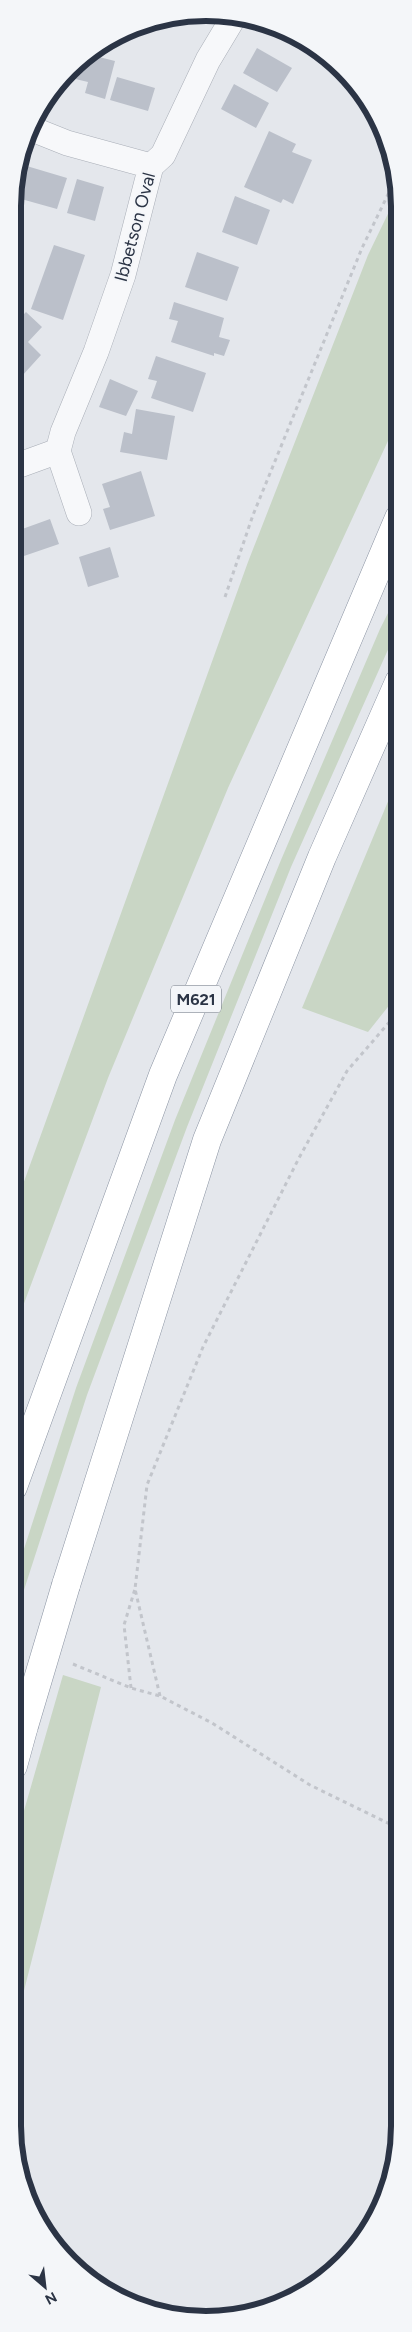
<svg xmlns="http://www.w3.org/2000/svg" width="412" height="2332" font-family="Figtree,sans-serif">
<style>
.green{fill:#c9d6c5}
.building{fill:#bbc0ca}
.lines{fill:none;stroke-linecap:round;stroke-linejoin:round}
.minor-casing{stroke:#a9aeb7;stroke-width:26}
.motorway-casing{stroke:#8b94a3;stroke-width:29}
.path{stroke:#c2c5cb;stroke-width:3;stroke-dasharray:4 4;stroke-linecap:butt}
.minor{stroke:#f7f8fa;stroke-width:25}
.motorway{stroke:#fff;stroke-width:28}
.motorway-bridge-casing{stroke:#8b94a3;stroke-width:29;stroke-linecap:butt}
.motorway-bridge{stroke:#fff;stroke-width:28}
.labels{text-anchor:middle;stroke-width:4;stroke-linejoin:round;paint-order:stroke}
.shield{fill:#f4f6f9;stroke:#676e7b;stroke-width:1}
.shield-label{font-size:16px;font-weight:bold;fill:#2b3445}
.street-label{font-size:18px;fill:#2b3445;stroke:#f4f6f9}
.rim{fill:none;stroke:#2b3445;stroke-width:6}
</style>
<rect width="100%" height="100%" fill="#e4e7ec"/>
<path class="green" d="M399 191V417L228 788 108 1078 13 1333V1212L248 562 368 255Z
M399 591V625L291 867 187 1127 87 1395 13 1624V1583L76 1388 175 1120 281 860 380 629Z
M399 775V993L368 1032 302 1008Z
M63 1675 101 1687 13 2034V1849Z"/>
<path class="building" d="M312 47 335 64 333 68 309 51Z
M257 48 292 68 277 92 243 73Z
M87 54 115 61 105 99 85 93 88 82 67 77Z
M117 77 155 88 148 111 110 100Z
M234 84 269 103 256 128 221 109Z
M269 131 296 144 292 152 312 160 293 204 283 199 281 203 244 187Z
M20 164 67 178 57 209 14 197V181Z
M77 179 104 187 95 221 67 213Z
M235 196 270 210 257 245 222 232Z
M54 245 85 255 63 320 31 309Z
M197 252 239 267 227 301 185 287Z
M174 302 224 318 219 337 230 340 224 356 214 353V356L171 342 178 321 169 319Z
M15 307 23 315 26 312 42 327 28 342 41 355 22 376 14 368Z
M156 356 206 373 193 412 151 398 157 381 148 379Z
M110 379 138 391 126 416 99 407Z
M136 409 175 416 167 460 120 452 124 432 132 434Z
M141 471 155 516 110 530 103 509 110 507 102 484Z
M50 519 59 544 21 557 14 532Z
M110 547 119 577 88 587 79 557Z"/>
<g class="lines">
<g class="minor-casing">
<path id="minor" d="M32 129 67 143 151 166
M58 451 79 513
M14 467 58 451 63 432 96 352 123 275 151 166 163 155 208 60 235 15"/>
</g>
<g class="motorway-casing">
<path id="motorway" d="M13 1487 163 1075 399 518
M66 1585 207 1140 322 857 399 682
M13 1766 24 1726"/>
</g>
<path class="path" d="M225 597 253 515 362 248 396 178
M73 1664 131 1688 160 1696 212 1723 310 1785 398 1828
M131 1688 124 1625 135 1589
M160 1696 135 1589 147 1485 203 1347 299 1158 347 1071 399 1011"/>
<use href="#minor" class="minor"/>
<use href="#motorway" class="motorway"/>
<g class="motorway-bridge-casing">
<path id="motorway-bridge" d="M24 1726 66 1585"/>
</g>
<use href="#motorway-bridge" class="motorway-bridge"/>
</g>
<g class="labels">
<rect class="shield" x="171" y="985.5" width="50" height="27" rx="4"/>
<g class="shield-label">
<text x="196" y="1005">M621</text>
</g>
<g class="street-label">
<text transform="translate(135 227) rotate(-75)" y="6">Ibbetson Oval</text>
</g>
</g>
<path d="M0 0H412V2332H0ZM206 21H206A185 185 0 0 1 391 206V2126A185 185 0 0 1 206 2311H206A185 185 0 0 1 21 2126V206A185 185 0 0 1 206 21Z" fill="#f4f6f9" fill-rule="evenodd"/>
<path class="rim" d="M206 21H206A185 185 0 0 1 391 206V2126A185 185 0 0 1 206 2311H206A185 185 0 0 1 21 2126V206A185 185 0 0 1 206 21Z"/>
<g transform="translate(45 2287) rotate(152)" stroke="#f4f6f9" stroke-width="4" paint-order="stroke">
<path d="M0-4L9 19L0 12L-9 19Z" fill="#2b3445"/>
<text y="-8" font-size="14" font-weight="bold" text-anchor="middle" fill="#2b3445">N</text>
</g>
</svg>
